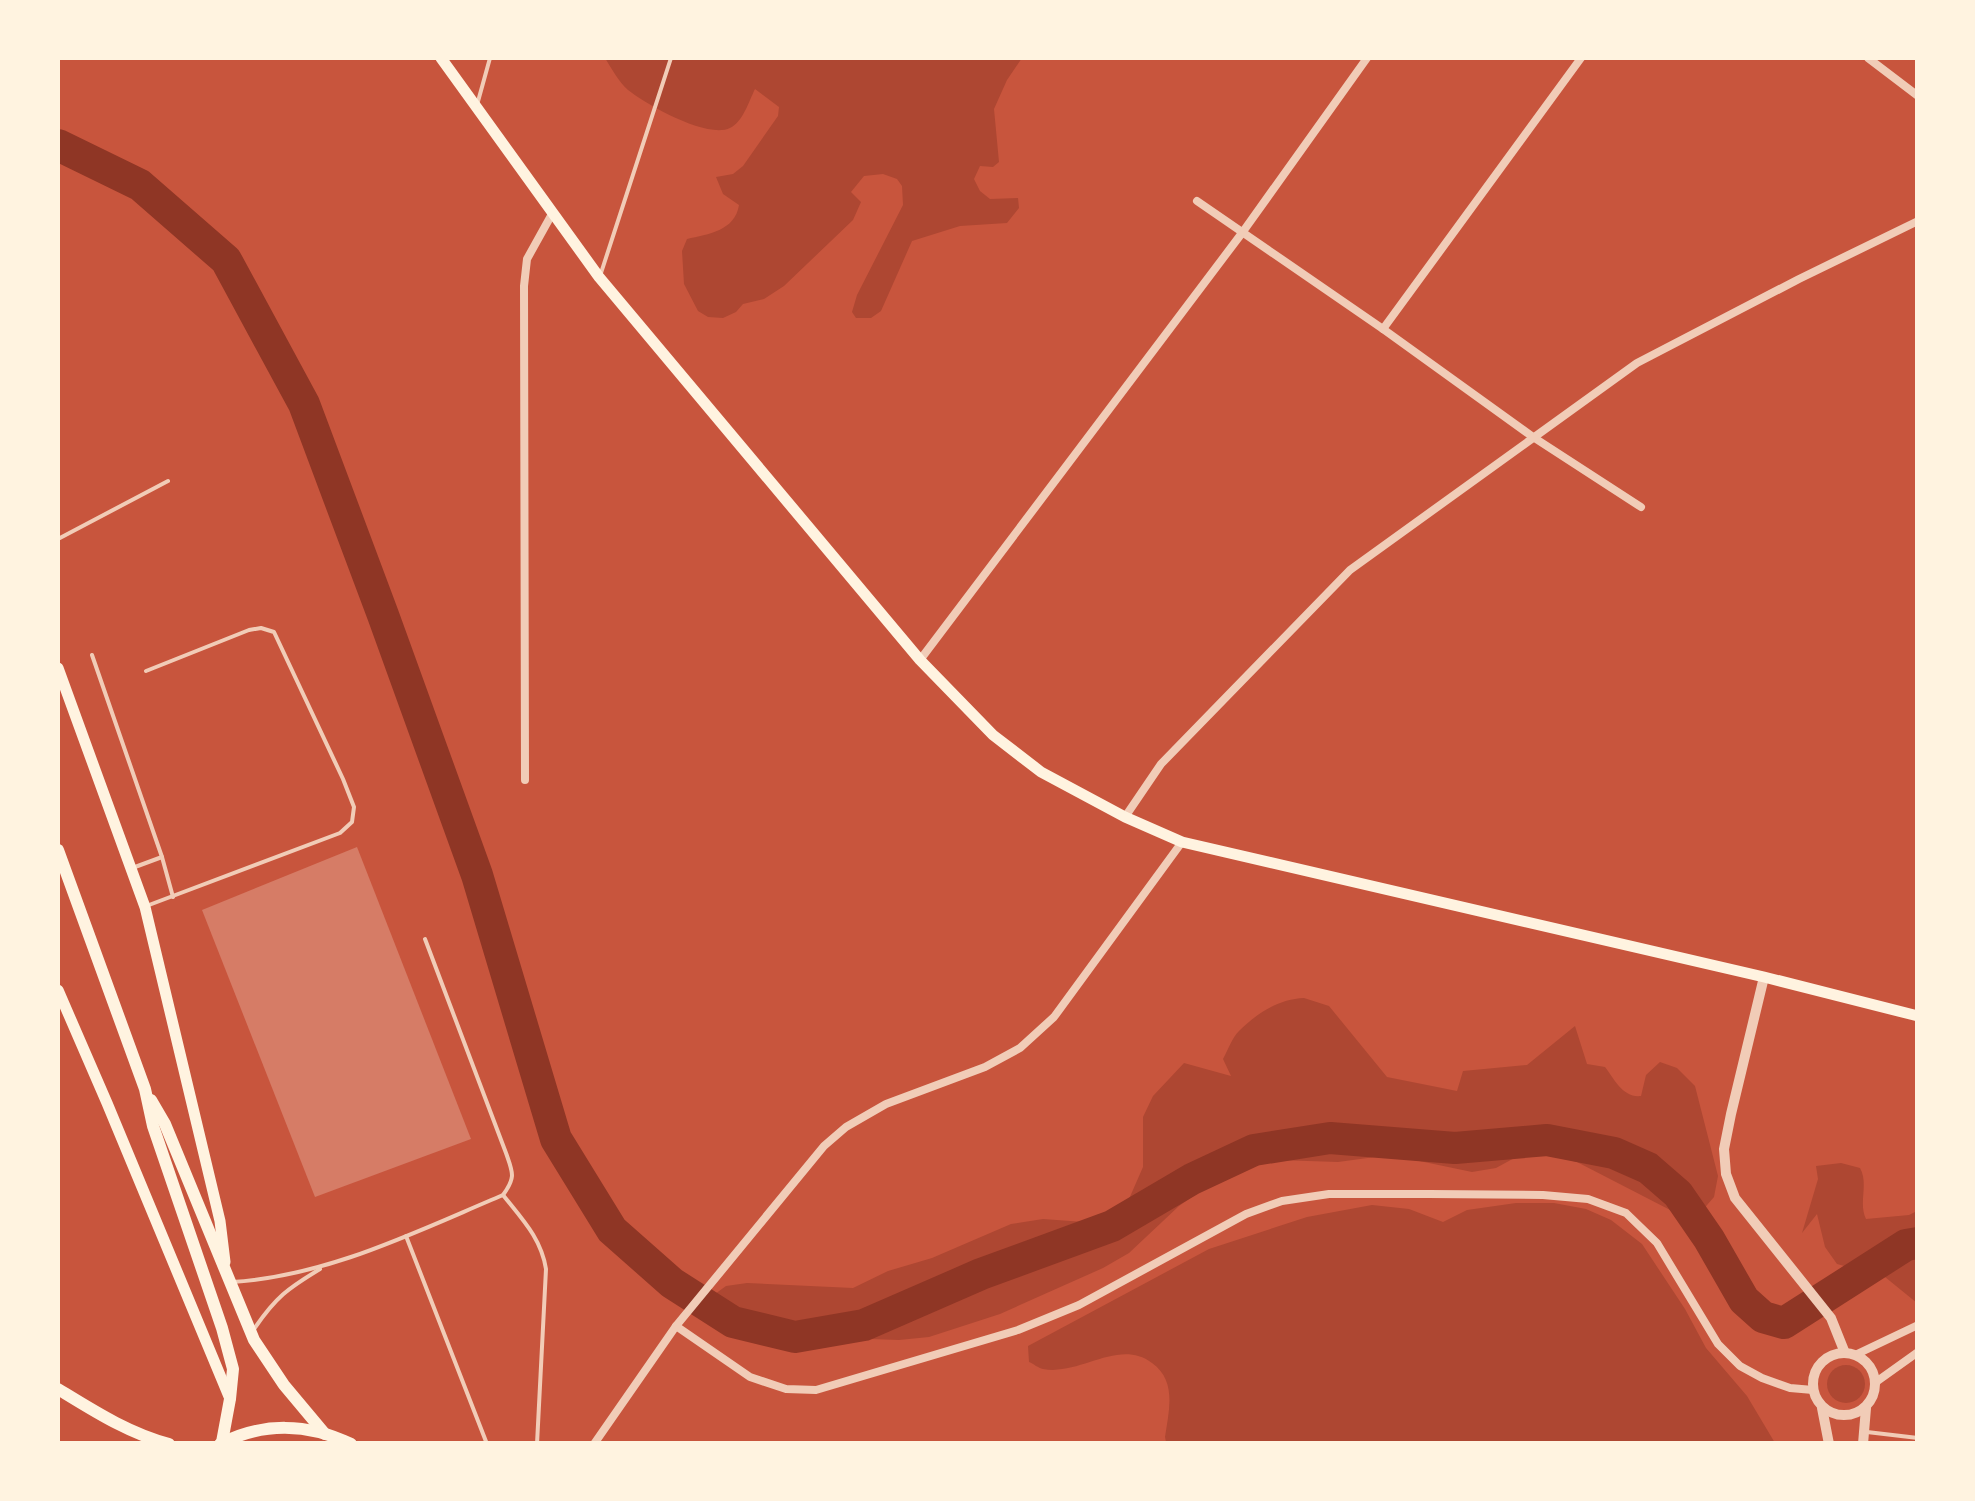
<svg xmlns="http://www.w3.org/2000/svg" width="1975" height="1501" viewBox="0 0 1975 1501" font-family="'Titillium Web',sans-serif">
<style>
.green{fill:#ae4732}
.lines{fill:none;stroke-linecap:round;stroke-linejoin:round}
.river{stroke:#8f3625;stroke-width:32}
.building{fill:#d67c66}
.service{stroke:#f1ccb7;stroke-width:4}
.minor{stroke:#f1ccb7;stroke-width:8}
.tertiary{stroke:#f1ccb7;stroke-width:10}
.secondary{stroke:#fff3e0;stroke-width:11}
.primary{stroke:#fff3e0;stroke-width:12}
</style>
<rect width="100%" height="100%" fill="#c8553d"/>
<g class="green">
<path d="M605 58H1022L1007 80 994 109 999 162 993 167 980 166 974 179 980 191 990 199 1018 198 1019 208 1007 223 960 226 912 241 881 311 871 318H856L852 312 857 295 903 205 902 186 897 179 883 174 864 176 851 192 861 202 853 220 784 286 764 299 743 304 736 312 723 318 708 317 698 311 684 284 682 251 687 239C708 234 735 231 739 205L723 194 716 177 733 174 743 166 778 116 779 107 755 89C749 101 743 122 730 128 707 139 647 105 628 90 618 81 612 69 605 58Z"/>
<path d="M1304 998 1329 1006 1387 1077 1457 1091 1463 1071 1527 1065 1575 1026 1587 1064 1605 1067C1615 1080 1623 1098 1641 1096L1646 1075 1660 1062 1677 1068 1695 1086 1718 1176 1714 1197 1701 1212 1688 1215 1674 1212 1577 1162 1544 1154 1518 1156 1496 1168 1472 1172 1405 1158 1375 1157 1338 1162 1277 1160 1232 1173 1209 1185 1179 1206 1129 1253 1103 1268 1000 1314 929 1337 899 1340 783 1336 736 1317 720 1303 715 1294 726 1286 747 1283 853 1288 888 1271 932 1258 1011 1224 1043 1219 1084 1222 1108 1215 1129 1199 1143 1167V1117L1153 1096 1184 1063 1231 1076 1223 1059C1228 1050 1232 1038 1239 1031 1257 1013 1279 999 1304 998Z"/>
<path d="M1841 1163 1860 1168C1869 1184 1858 1203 1866 1219L1909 1215 1917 1211V1303L1885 1277 1837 1264 1825 1247 1817 1214 1802 1233 1818 1179 1816 1166Z"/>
<path d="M1516 1203H1554L1586 1209 1611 1220 1642 1244 1685 1309 1706 1348 1747 1396 1775 1443H1169L1166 1442 1165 1437C1169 1410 1177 1381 1152 1363 1118 1338 1081 1376 1043 1369 1038 1368 1034 1364 1029 1362L1028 1346 1209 1249 1307 1217 1372 1205 1409 1209 1443 1222 1467 1210Z"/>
<circle cx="1846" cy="1384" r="19"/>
</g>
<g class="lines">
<path class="river" d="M58 145 140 185 226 260 304 404 383 615 477 875 556 1139 612 1230 672 1283 733 1322 795 1337 864 1325 981 1274 1112 1226 1192 1179 1254 1150 1330 1138 1455 1148 1547 1140 1614 1153 1648 1168 1678 1194 1709 1239 1744 1300 1763 1317 1784 1323 1906 1245 1918 1243"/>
</g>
<path class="building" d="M357 847 471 1139 315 1197 202 910Z"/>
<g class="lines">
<g class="service">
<path d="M477 105 490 58"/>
<path d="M601 273 671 58"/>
<path d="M58 539 168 481"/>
<path d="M92 655 162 857 173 897"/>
<path d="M146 671 249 630 261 628 274 632 343 779 354 807 352 822 340 833 149 905"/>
<path d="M135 867 162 857"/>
<path d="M503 1195C522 1219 541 1238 546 1269L537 1444"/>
<path d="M406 1236 487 1444"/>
<path d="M232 1282C328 1276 415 1232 503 1195 516 1177 513 1173 506 1153L425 939"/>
<path d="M254 1329C276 1297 287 1289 320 1269"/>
<path d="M1867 1432 1918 1438"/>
</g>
<g class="minor">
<path d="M1868 58 1918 96"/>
<path d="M1197 201 1383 329 1533 437 1641 507"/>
<path d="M1383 329 1581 58"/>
<path d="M920 660 1242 233 1367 58"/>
<path d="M525 780 524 286 527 259 552 214"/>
<path d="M1125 817 1161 764 1350 570 1637 363 1799 279 1918 221"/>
<path d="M676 1326 750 1377 786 1389 816 1390 1018 1330 1079 1305 1246 1214 1282 1201 1329 1194H1429L1543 1195 1588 1199 1626 1213 1657 1243 1718 1344 1740 1366 1762 1378 1790 1388 1813 1390"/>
<path d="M1855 1355 1918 1325"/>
<path d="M1876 1382 1918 1352"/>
<path d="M594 1444 676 1326 824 1146 846 1127 886 1104 985 1067 1020 1048 1054 1017 1182 842"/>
</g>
<g class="tertiary">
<path d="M1764 977 1731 1114 1724 1149 1726 1174 1735 1198 1831 1318 1845 1353"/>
<circle cx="1844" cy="1384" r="31"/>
<path d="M1822 1408 1829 1444"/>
<path d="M1863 1444 1866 1408"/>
</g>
<g class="secondary">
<path d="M441 58 599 277 920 660 993 735 1041 772 1125 817 1182 842 1764 977 1918 1016"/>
<path d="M58 668 145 907 220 1221 225 1262"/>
<path d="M58 990 107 1103 230 1399"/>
</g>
<g class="primary">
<path d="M58 850 145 1089 153 1126 222 1328 233 1369 230 1399 222 1442"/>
<path d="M151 1100 165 1124 254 1340 284 1385 325 1434"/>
<path d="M58 1389C94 1411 128 1433 169 1444"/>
<path d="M220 1444C262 1422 308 1423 351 1444"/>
</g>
</g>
<rect width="1975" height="1501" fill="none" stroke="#fff3e0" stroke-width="120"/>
</svg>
